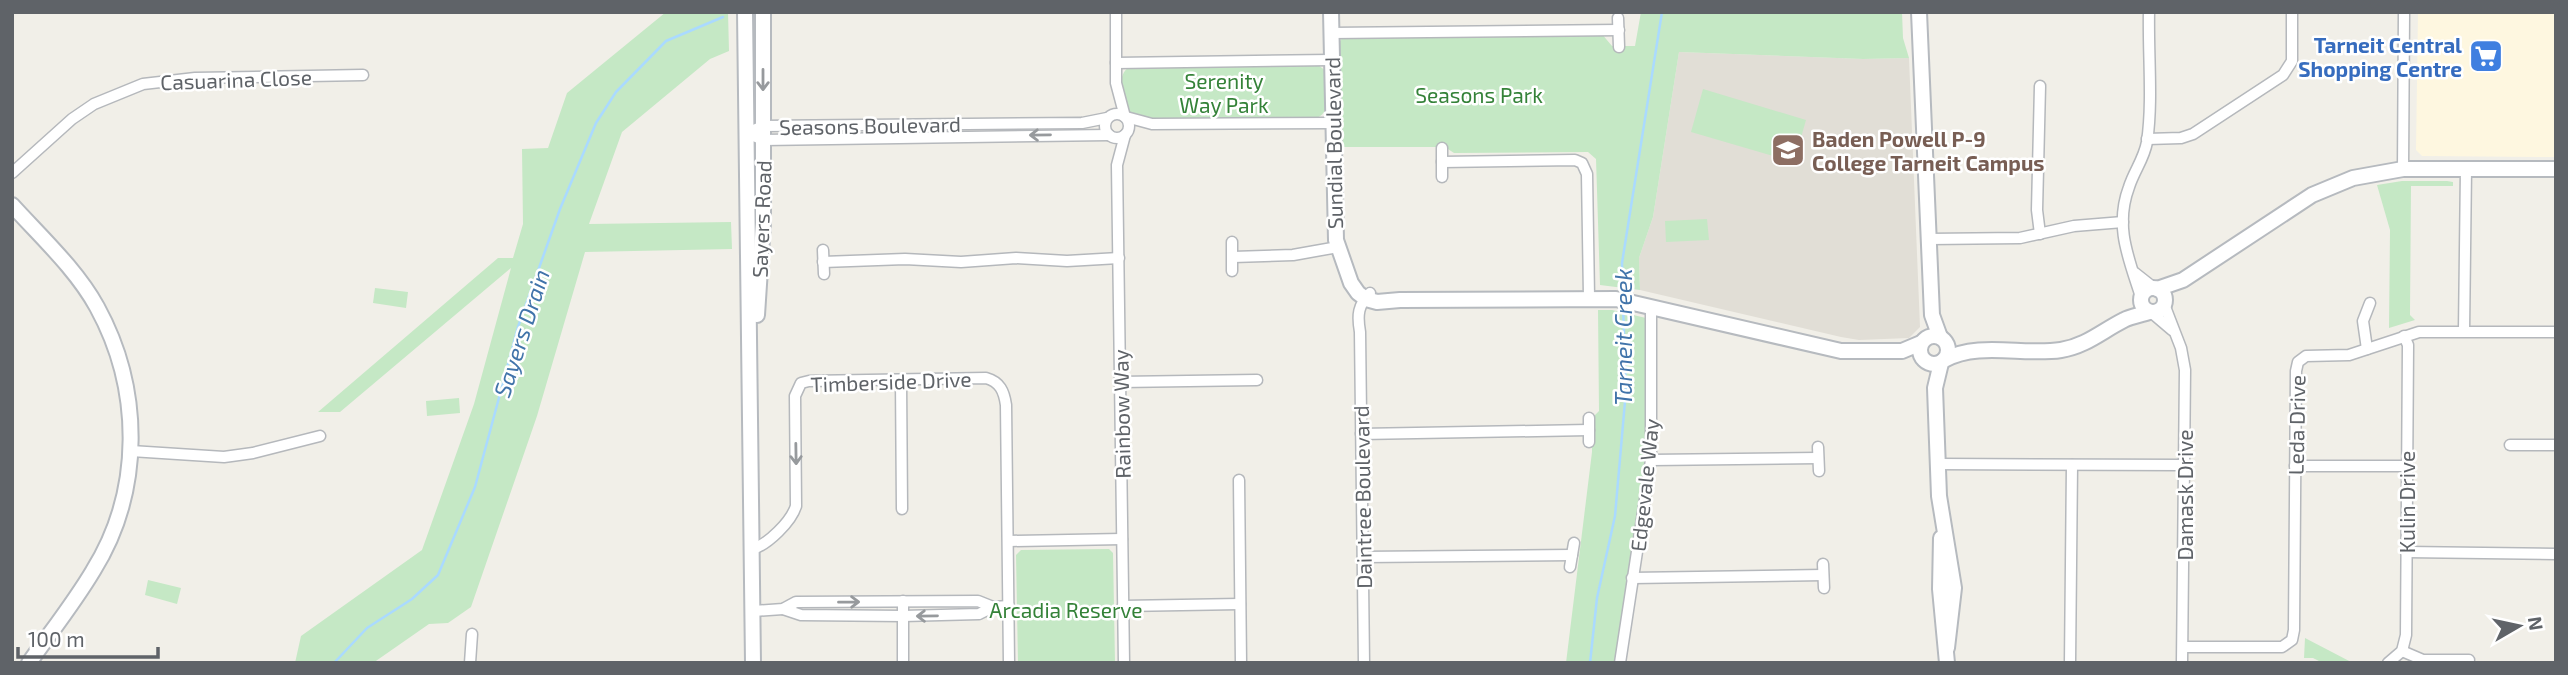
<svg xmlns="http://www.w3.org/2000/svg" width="2568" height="675" viewBox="0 0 2568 675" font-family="'Exo 2',sans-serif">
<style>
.commercial{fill:#fef7e0}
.education{fill:#e1ded6}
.green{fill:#c5e8c5}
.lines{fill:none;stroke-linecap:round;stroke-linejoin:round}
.stream{stroke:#aadaff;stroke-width:2.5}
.street-casing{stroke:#b5b8bc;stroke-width:13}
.secondary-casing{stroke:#b6babf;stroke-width:18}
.street{stroke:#fff;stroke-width:10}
.secondary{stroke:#fff;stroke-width:14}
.oneway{stroke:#979a9d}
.labels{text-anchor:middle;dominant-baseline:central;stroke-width:5;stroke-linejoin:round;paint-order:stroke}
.shop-label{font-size:21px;font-weight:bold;fill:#366cbe;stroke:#fff;text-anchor:end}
.street-label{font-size:21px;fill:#5f6368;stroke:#fff}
.park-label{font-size:21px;fill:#348238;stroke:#fff}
.education-label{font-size:21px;font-weight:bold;fill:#785e54;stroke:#fff;text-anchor:start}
.water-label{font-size:23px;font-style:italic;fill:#4174aa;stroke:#fff}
</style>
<rect width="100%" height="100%" fill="#f1efe8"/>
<path class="commercial" d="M2418 12H2556V157L2422 156 2416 150Z"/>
<path class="education" d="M1679 52 1863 59 1909 58 1920 327 1909 338 1859 340 1841 337 1640 290 1639 258 1653 217Z"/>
<g class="green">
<path d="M666 12H728L729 51 710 59 622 132 589 224 731 222 732 249 585 252 537 416 471 607 448 623 429 624 373 663H295L301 636 422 550 474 404 511 268 340 412H318L498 258H513L523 224 522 149 548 148 567 93Z"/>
<path d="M1641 12H1902L1903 38 1909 58 1863 59 1679 52 1653 217 1639 258 1640 290 1600 285 1596 159 1588 152 1454 153 1445 147H1338L1337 46 1342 38 1601 33 1612 46H1635Z"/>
<path d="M1318 65 1326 71C1326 86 1333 113 1316 118L1148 120 1127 111C1123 98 1115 77 1129 67Z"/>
<path d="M1703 89 1806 120 1794 162 1691 132Z"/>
<path d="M2402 181H2447L2453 182V186H2411L2410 315 2415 320 2389 328 2390 230 2377 185Z"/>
<path d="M1707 219 1709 240 1666 242 1665 221Z"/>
<path d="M375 288 408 292 406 308 373 303Z"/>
<path d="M1598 310H1612L1646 318 1647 427 1644 472 1615 663H1566L1592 452V418L1599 411Z"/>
<path d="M459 398 460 413 427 416 426 401Z"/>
<path d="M1109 549 1113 553 1115 663H1018L1016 555 1021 550Z"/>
<path d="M148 580 181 588 177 604 145 595Z"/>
<path d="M2305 638 2353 663H2323L2313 658H2304Z"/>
</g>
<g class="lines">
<g class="stream">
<path d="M1623 296 1622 263 1662 12"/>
<path d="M334 663 367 628 412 599 438 575 475 487 518 327 560 209 596 123 616 92 666 41 723 17"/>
<path d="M1590 663 1597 598 1615 516 1626 390 1623 306"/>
</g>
<g class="street-casing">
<g id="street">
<path d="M1116 12V83L1125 117"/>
<path d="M1618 18 1619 47"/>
<path d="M1331 33 1619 30"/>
<path d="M1116 63 1332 60"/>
<path d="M2040 86 2037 210 2040 234"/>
<circle cx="1117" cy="126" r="12"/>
<path d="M1126 117 1152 124 1333 123"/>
<path d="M746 133 763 140 1109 135"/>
<path d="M746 133 763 126 1082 123 1107 118"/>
<path d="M2147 139 2181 138 2193 134 2283 75 2292 61V12"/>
<path d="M1442 148V177"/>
<path d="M1442 162 1575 160 1582 163 1587 174 1589 297"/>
<path d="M2403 169 2404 12"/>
<path d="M12 173 72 119 94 104 143 84 195 78 363 75"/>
<path d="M1929 239 2020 238 2074 226 2123 222"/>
<path d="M1232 242V271"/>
<path d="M823 250 824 274"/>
<path d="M1233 257 1293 255 1338 247"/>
<path d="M823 262 905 259 961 262 1016 258 1067 261 1119 258"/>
<path d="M2135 273 2154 288"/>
<path d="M2141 297C2129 259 2114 227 2129 187 2134 171 2144 159 2147 142 2153 101 2148 54 2149 12"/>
<path d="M2164 304 2181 348 2185 370 2182 663"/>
<path d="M2152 313 2172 330"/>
<path d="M2464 331 2466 169"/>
<path d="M2367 349 2363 321 2370 303"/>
<path d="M901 381 902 509"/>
<path d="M1120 382 1257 380"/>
<path d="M1361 434 1589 430"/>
<path d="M1589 442V418"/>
<path d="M2510 445H2556"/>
<path d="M1818 447 1819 471"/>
<path d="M131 451 224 457 253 453 320 436"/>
<path d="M1651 460 1818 458"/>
<path d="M1938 464 2184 465"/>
<path d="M2295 466H2406"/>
<path d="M1239 480 1241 663"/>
<path d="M1009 541 1122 539"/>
<path d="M753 549C768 544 791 522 796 506L795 396 801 383 809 381 986 378C1000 382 1004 391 1006 405L1009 663"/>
<path d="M2406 552 2556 554"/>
<path d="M1363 557 1572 555"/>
<path d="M1823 564 1824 588"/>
<path d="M1570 567 1574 543"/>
<path d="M1632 578 1823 575"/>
<path d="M903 601V663"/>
<path d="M1123 606 1240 604"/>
<path d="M783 609 801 615 903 616 979 614 993 607"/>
<path d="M753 611 783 609 796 602 978 601 993 607 1009 606"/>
<path d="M2183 647H2282L2292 640 2294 630 2296 371 2298 362 2306 356 2349 355 2419 332H2556"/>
<path d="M2402 651 2423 660H2469"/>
<path d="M470 663 472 634"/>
<path d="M1124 663 1117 165 1125 135"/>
<path d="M1364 663 1360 332C1357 315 1358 305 1370 293"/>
<path d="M1620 663 1651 460V306"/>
<path d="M2070 663 2072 465"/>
<path d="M2388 663 2402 651 2406 635 2408 345 2404 336"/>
</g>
</g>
<g class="secondary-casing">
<g id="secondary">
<path d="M745 12 753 663"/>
<path d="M1331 12 1336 240 1351 283 1358 293 1366 299 1377 302 1400 300 1616 299 1841 351H1902L1921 343"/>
<path d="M1919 12 1932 315 1940 337"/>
<path d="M12 205C41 237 76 269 97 307 142 389 143 491 93 571 74 603 50 633 29 663"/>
<circle cx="2153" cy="300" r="12"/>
<path d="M2157 289 2183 280 2312 195 2353 178 2403 169H2556"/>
<path d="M757 315 763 223V12"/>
<circle cx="1934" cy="350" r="14"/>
<path d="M1944 360C1979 341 2023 356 2061 350 2086 346 2102 331 2124 320 2131 316 2141 315 2149 312"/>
<path d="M1941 363 1935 388 1939 496 1954 588 1947 648"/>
<path d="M1941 538 1940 589 1947 663"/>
</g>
</g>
<use href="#street" class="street"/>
<use href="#secondary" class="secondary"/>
</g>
<defs><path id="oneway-shaft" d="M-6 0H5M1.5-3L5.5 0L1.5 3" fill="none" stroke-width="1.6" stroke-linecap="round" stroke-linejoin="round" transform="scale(1.75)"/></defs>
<g class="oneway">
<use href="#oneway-shaft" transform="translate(763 80) rotate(90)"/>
<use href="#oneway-shaft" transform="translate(1040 135) rotate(179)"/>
<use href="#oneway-shaft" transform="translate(796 454) rotate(89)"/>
<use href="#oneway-shaft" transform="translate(849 602) rotate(-1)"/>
<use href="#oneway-shaft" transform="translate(927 616) rotate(179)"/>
</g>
<defs>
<g id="supermarket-square" transform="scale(1.75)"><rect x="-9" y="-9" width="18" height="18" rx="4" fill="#3f7fe0" stroke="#fff"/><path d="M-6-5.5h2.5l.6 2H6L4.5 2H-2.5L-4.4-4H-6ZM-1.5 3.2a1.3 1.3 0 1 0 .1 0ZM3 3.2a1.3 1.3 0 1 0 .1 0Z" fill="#fff"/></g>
<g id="school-square" transform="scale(1.75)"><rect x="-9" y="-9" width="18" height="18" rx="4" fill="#8d6e63" stroke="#fff"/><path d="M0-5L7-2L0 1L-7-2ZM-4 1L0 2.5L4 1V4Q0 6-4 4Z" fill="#fff"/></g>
</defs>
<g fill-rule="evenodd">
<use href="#supermarket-square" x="2486" y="56"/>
<use href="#school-square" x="1788" y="150"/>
</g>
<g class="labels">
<g class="shop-label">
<text x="2462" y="44">Tarneit Central<tspan x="2462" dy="24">Shopping Centre</tspan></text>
</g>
<g class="street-label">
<text transform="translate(236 79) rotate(-2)">Casuarina Close</text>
<text transform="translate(870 125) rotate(-1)">Seasons Boulevard</text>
<text transform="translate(1333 143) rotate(-91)">Sundial Boulevard</text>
<text transform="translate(761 219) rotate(-88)">Sayers Road</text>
<text transform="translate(891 381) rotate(-2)">Timberside Drive</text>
<text transform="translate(1121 414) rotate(-91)">Rainbow Way</text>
<text transform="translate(2296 425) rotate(-89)">Leda Drive</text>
<text transform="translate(1644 485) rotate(-84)">Edgevale Way</text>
<text transform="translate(2184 495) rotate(-90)">Damask Drive</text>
<text transform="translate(1362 497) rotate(-91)">Daintree Boulevard</text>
<text transform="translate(2406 502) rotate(-90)">Kulin Drive</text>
</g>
<g class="park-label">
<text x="1224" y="80">Serenity<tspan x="1224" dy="24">Way Park</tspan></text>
<text x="1479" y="94">Seasons Park</text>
<text x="1066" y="609">Arcadia Reserve</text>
</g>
<g class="education-label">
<text x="1812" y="138">Baden Powell P-9<tspan x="1812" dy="24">College Tarneit Campus</tspan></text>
</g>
<g class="water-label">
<text transform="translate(521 333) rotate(-72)">Sayers Drain</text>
<text transform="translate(1623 337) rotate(-90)">Tarneit Creek</text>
</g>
</g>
<rect width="2568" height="675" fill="none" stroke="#5f6368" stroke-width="28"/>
<g transform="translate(2519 626) rotate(81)" stroke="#ffffff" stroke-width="5" paint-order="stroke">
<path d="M0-5L12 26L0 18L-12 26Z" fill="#5f6368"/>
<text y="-10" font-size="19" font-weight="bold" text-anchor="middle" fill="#5f6368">N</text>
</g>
<path d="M18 647v10h140v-10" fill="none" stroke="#5f6368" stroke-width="3.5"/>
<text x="28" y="647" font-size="21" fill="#5f6368" stroke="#ffffff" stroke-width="5" paint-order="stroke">100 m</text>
</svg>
